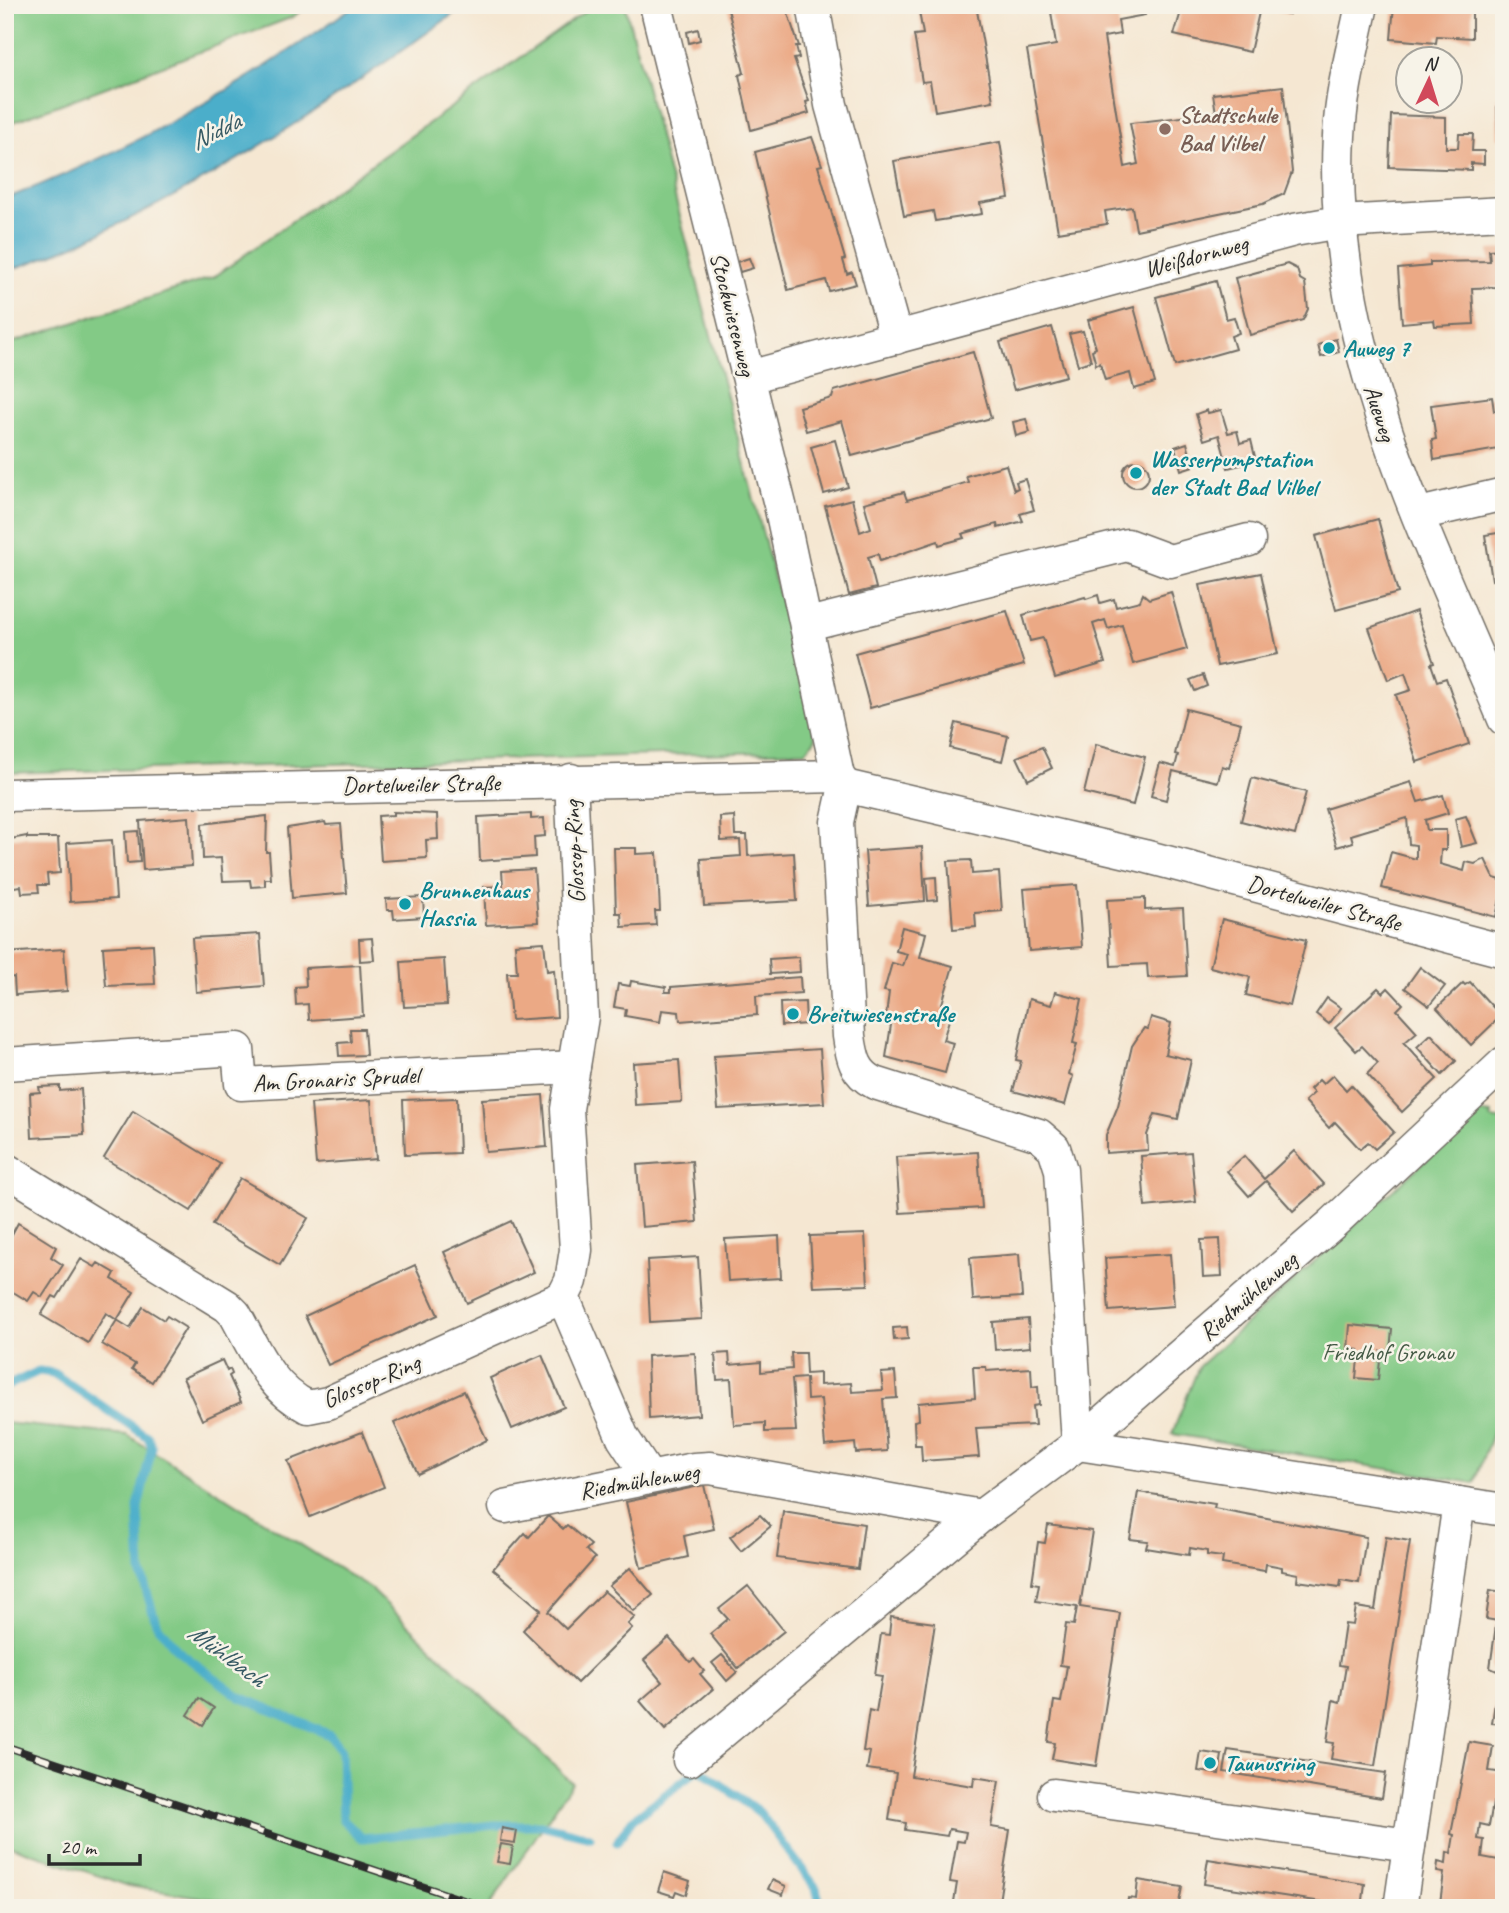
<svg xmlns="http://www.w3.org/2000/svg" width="1509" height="1913" viewBox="0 0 1509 1913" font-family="Caveat,sans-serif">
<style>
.green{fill:#83ca86;stroke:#577a58;stroke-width:2}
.water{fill:#4baeca;stroke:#3b6c7a;stroke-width:2}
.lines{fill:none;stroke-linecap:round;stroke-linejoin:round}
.stream{stroke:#4baeca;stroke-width:9}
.building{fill:#eba985}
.minor-casing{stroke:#726d65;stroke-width:35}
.minor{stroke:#fff;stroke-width:32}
.rail-casing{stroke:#2b2b2b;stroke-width:8}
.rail{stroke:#f7f3e8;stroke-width:5;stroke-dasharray:16;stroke-linecap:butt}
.education-dot{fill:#8d6e63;stroke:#f7f3e8;stroke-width:2.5}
.culture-dot{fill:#0f9aa8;stroke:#f7f3e8;stroke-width:2.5}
.labels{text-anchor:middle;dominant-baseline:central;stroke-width:5;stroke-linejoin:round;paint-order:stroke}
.education-label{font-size:24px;font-weight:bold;fill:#785e54;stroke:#f7f3e8;text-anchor:start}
.street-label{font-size:24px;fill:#2b2b2b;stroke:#f7f3e8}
.culture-label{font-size:24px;font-weight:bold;fill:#0d838f;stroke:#f7f3e8;text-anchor:start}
.park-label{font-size:24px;fill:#455b46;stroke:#f7f3e8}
.water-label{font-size:26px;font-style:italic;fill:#365963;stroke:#f7f3e8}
</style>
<rect width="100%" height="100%" fill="#f7f3e8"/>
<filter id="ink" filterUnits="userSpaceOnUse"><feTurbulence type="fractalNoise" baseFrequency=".0143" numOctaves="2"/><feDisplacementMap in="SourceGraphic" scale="14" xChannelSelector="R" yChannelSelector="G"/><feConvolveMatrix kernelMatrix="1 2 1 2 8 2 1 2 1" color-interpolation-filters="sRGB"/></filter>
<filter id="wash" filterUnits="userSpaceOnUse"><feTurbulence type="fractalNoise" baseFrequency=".00686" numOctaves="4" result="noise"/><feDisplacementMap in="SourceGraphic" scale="28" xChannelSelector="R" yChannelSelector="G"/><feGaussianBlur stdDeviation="1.57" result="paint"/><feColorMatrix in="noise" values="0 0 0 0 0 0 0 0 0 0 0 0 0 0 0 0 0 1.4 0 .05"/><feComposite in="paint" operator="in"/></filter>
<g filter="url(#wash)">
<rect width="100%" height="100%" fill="#f5e7d2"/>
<g class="green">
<path d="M5 5H308L293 17 5 125Z"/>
<path d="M594 5H625L816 738 806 751 5 773V345L214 277Z"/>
<path d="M1478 1113 1492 1114 1491 1119 1504 1121V1401L1474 1483 1172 1434 1199 1366Z"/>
<path d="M5 1423 127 1435 371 1589 572 1783 488 1908H269L129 1886 5 1844Z"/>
</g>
<path class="water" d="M355 5H466C356 84 245 163 123 222 86 240 46 259 5 271V199C130 151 247 84 355 5Z"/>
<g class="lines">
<g class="stream">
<path d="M5 1387 39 1371 53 1373 148 1437 152 1447 138 1507 141 1572 156 1623 177 1650 240 1697 330 1735 341 1751 343 1820 362 1838 495 1825H541L590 1837"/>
<path d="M617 1842 632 1820 699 1769 759 1812 816 1888 821 1908"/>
</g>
</g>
<g id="blocks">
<g class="building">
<path d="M727 5H785L799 46H796L799 58 794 59 809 101 806 102 809 113 751 130 739 75 744 73Z"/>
<path d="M976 5 993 101 935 111 930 81 922 82 914 35 923 34 918 6Z"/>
<path d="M1050 5H1143L1145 15 1118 20 1120 34 1104 37 1125 167 1138 164 1130 123 1216 113 1213 94 1283 86 1292 172 1284 194 1263 204 1136 230 1132 207 1105 211 1107 224 1058 232 1027 50 1056 45Z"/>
<path d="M1183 5H1294L1289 14 1260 8 1250 52 1174 35Z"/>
<path d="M1394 5H1472V38L1437 36 1436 43 1391 39Z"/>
<path d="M698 29 700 40 689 43 687 32Z"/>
<path d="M1497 97H1504V138H1498Z"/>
<path d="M1391 115 1446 117V148H1458L1459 134H1473L1472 151H1484V164L1471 163V170L1389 167Z"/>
<path d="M812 137 822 165 818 166 845 259 843 260 847 274 852 272 856 284 829 291 826 280 788 290 755 152Z"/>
<path d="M1000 142 1009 198 980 203 982 214 935 221 933 211 904 216 894 161Z"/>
<path d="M1504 249V287L1472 288 1474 324 1435 326 1434 320 1402 323 1398 269 1430 266V262L1490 261 1489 250Z"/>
<path d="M749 258 753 268 740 272 737 262Z"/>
<path d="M1287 264 1297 269 1300 279 1305 282 1308 309 1303 320 1250 335 1235 278Z"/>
<path d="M1216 281 1226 319 1234 317 1239 333 1231 336 1235 349 1175 366 1156 297Z"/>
<path d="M1134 307 1155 383 1134 389 1130 373 1105 380 1100 363 1096 365 1092 350 1096 348 1088 320Z"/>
<path d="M1052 327 1066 376 1014 390 1000 342Z"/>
<path d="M1083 331 1091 361 1078 365 1069 334Z"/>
<path d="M1336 339 1339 352 1321 357 1318 345Z"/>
<path d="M973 352 991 418 852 456 842 421 806 431 799 407 832 398 834 391Z"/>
<path d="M1492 397 1494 411 1504 410V448L1434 460 1432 440 1436 439 1431 405Z"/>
<path d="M1207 410 1208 413 1221 410 1228 433 1237 431 1240 443 1251 440 1256 461 1228 468 1219 435 1204 440 1196 414Z"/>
<path d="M1026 419 1030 432 1016 436 1013 422Z"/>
<path d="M835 440 848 487 824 494 811 447Z"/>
<path d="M1187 443 1193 466 1181 470 1175 447Z"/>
<circle cx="1136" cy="474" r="13"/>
<path d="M1006 465 1014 490 1018 488 1016 482 1025 479 1034 510 1020 514 1023 521 998 528 997 524 962 534 964 538 939 545 938 541 880 561 878 554 868 557 876 588 849 595 825 506 852 499 860 532 871 528 864 503 904 492 907 500 968 482 966 476Z"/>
<path d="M1378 519 1398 593 1336 610 1316 536Z"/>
<path d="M1504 532V578L1492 580 1485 535Z"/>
<path d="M1261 573 1278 654 1217 666 1200 585Z"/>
<path d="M1171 592 1187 649 1133 664 1122 625 1108 629 1105 620 1093 624 1105 663 1055 678 1043 638 1030 641 1023 615 1085 597 1086 599 1098 595 1100 603 1114 599 1116 607 1140 601 1143 594 1149 599Z"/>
<path d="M1007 611 1024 665 870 708 855 653Z"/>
<path d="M1416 611 1434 663 1431 664 1437 681 1446 678 1469 744 1417 762 1396 695 1411 690 1405 673 1388 680 1369 628Z"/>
<path d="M1203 675 1207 686 1195 691 1190 680Z"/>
<path d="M1186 709 1241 723 1229 768 1222 766 1218 782 1173 771 1166 800 1151 796 1160 763 1175 767 1178 755 1175 754Z"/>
<path d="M956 723 1008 736 1002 761 950 748Z"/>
<path d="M1096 744 1145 757 1133 805 1084 793Z"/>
<path d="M1042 747 1052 768 1028 780 1017 757Z"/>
<path d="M1252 778 1306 792 1295 835 1241 821Z"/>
<path d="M1411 782 1418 802 1443 795 1448 813 1425 820 1427 830H1446V850H1441L1440 864 1464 871 1466 862 1475 864 1485 859 1494 878 1504 881 1496 917 1382 888 1391 852 1416 859V845L1409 844 1407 818 1351 835 1353 842 1337 847 1325 809Z"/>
<path d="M393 812 437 814 438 839 426 840 427 858 381 861 378 816 393 815Z"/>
<path d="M531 814V819L544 818 545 836 534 837 535 857 480 861 478 817Z"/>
<path d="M267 816 266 852H269L271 879H265V886L251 887 250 880 223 881 221 858 203 859 202 824Z"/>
<path d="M734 816 735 835H747L748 856 794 853 797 901 704 906 701 859 741 856 740 840 721 841 720 817Z"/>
<path d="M1466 816 1477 843 1461 847 1455 819Z"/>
<path d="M189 817 192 866 143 870 140 821Z"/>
<path d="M325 822 326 825 341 824 347 893 292 898 287 828Z"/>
<path d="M138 831 140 862 127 863 125 832Z"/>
<path d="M27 836V838H58L60 873 47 874 48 885H38L39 892 22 893 21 886 5 888V840Z"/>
<path d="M112 840 116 899 70 902 67 843Z"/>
<path d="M922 847 925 901 869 906 865 851Z"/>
<path d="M614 848H636V854L657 853 660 911H655L656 925 622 927 621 913H616Z"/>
<path d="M971 860 972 874 999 872 1002 911 975 913 976 927 953 929 948 861Z"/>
<path d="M534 869 538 922 486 925 484 887 503 886 502 871Z"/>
<path d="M936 877 937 900 928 901 926 878Z"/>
<path d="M1077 885 1082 947 1029 951 1024 889Z"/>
<path d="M423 897 424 917 394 919 393 910H387L386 899Z"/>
<path d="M1145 898V910L1183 908 1187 976 1148 978 1147 964 1111 966 1107 900Z"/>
<path d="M1222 919 1306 940 1290 1006 1246 995 1250 977 1210 967Z"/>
<path d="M902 927 926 933 920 957 953 966 941 1007 952 1010 943 1040 953 1043 945 1073 886 1057 891 1025 885 1024 889 992 884 991 892 963 903 966 907 954 896 951Z"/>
<path d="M260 934 264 986 196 992 192 938Z"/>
<path d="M372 938 374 960 360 961 359 939Z"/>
<path d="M544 942 547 971 554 970 557 1017 511 1020 507 973H517L515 944Z"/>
<path d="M153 944 155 984 106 986 103 947Z"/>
<path d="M64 949 67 991 15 995 14 977 5 978V953Z"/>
<path d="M799 957 800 972 770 974 769 959Z"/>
<path d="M444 959 447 1005 404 1007 401 962Z"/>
<path d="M360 965 363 1016 309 1020 308 1004 296 1005 295 987 306 986 305 968Z"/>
<path d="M1420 967 1445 986 1429 1006 1405 988Z"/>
<path d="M800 977 801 993 756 996 757 1015 680 1021 679 1012 662 1010 660 1022 625 1016 626 1009 614 1007 618 984 630 986 631 981 666 987 665 992H671V987Z"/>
<path d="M1470 982 1501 1016 1471 1045 1437 1008 1463 983 1465 985Z"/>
<path d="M1378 988 1383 993 1388 988 1403 1004 1397 1010 1417 1032 1404 1043 1437 1079 1402 1112 1367 1074 1378 1063 1362 1046 1356 1051 1335 1028Z"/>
<path d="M1055 992 1082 999 1073 1043 1077 1044 1069 1074 1073 1076 1065 1105 1013 1091 1021 1061 1016 1060 1029 999 1051 1005Z"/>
<path d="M1327 998 1341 1008 1329 1024 1316 1014Z"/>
<path d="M805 1002 806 1024 781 1026 780 1003Z"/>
<path d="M1151 1017 1171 1023 1165 1054 1191 1060 1178 1119 1155 1114 1147 1135 1148 1150 1106 1153V1135L1118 1106 1132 1046 1144 1028 1148 1029Z"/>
<path d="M350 1029H364L366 1055 339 1056 338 1043 351 1042Z"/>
<path d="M1431 1034 1456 1061 1442 1075 1417 1047Z"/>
<path d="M820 1049 824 1103 718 1109 714 1056Z"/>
<path d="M679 1060 682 1102 635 1105 633 1063Z"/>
<path d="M1333 1075 1346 1090 1351 1085 1394 1132 1375 1149 1368 1142 1360 1149 1335 1122 1329 1128 1305 1101 1314 1093 1310 1089 1319 1080 1323 1084Z"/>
<path d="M60 1086V1091L81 1089 84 1135 32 1138 30 1093 40 1092 39 1087Z"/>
<path d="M543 1095 547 1147 486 1152 482 1099Z"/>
<path d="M457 1098 459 1153 405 1155 403 1100Z"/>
<path d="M371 1100 376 1159 316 1164 311 1104Z"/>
<path d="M133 1111 220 1164 191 1211 104 1158Z"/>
<path d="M1294 1151 1324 1184 1293 1211 1266 1181 1249 1196 1227 1171 1244 1156 1264 1179Z"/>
<path d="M978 1152 982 1208 900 1213 896 1157Z"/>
<path d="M1191 1152 1196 1202 1145 1207 1141 1156Z"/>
<path d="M692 1161 697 1222 642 1227 637 1165Z"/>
<path d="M240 1178 308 1218 280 1265 212 1225Z"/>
<path d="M511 1221 534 1272 467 1303 444 1252Z"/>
<path d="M18 1223 56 1247 51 1257 63 1265 42 1297 34 1292 28 1301 5 1287V1238H10Z"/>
<path d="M865 1234 868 1285 813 1287 810 1236Z"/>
<path d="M779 1236 781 1278 728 1281 725 1239Z"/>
<path d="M1220 1239 1222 1276 1203 1277 1201 1240Z"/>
<path d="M1019 1254 1022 1297 973 1300 970 1258Z"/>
<path d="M1170 1254 1174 1306 1109 1311 1105 1258Z"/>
<path d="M698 1257 702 1319 650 1322 647 1260Z"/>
<path d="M81 1259 95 1267 98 1263 115 1273 112 1279 134 1292 117 1320 106 1313 88 1343 41 1315 53 1296 57 1298Z"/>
<path d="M415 1265 438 1315 328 1365 305 1316Z"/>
<path d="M143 1307 164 1320 167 1316 186 1328 152 1382 132 1369 135 1364 102 1344 117 1320 130 1328Z"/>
<path d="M1028 1319 1030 1347 995 1350 993 1322Z"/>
<path d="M1350 1325 1392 1329 1390 1351H1381L1378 1380 1356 1378 1359 1350 1348 1349Z"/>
<path d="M907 1327 908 1339 894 1340 893 1328Z"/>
<path d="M695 1353 699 1415 649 1419 647 1356Z"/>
<path d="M729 1353 730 1365 761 1362V1372L792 1369 791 1353H805L806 1374 820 1373V1385L851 1383 852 1392 883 1390 881 1373 895 1372 897 1398 883 1399 887 1451 856 1453 855 1443 825 1446 821 1399 807 1400 806 1378 792 1379 796 1431 765 1432V1423L734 1425 731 1379 717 1380 715 1354Z"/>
<path d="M542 1355 564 1407 512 1429 490 1378Z"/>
<path d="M222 1360 227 1371 230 1369 232 1374 229 1376 241 1402 202 1420 183 1378Z"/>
<path d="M973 1367H986L987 1371 1031 1368 1032 1387 1038 1386 1039 1405 1033 1406 1035 1425 976 1428 979 1457 922 1461 921 1445H915L914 1421 919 1420 918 1403 975 1398Z"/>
<path d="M464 1391 487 1440 418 1474 394 1423Z"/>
<path d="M362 1432 384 1487 310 1517 288 1461Z"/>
<path d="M704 1485 714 1529 684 1536 688 1557 641 1568 626 1502Z"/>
<path d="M1138 1492 1215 1504 1214 1508 1366 1537 1359 1583 1341 1580 1340 1587 1297 1581 1298 1574 1282 1571V1567L1266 1564 1265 1571 1222 1564 1223 1557 1207 1555V1551L1190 1548 1189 1555 1146 1548 1148 1541 1130 1539Z"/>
<path d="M783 1511 864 1524 858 1569 777 1558Z"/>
<path d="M760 1515 771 1526 741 1551 730 1537Z"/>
<path d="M548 1516 563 1529 567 1525 591 1545 586 1550 595 1558 548 1612 566 1629 604 1591 635 1617 628 1624 632 1628 577 1683 523 1630 541 1610 493 1569 525 1533 529 1537Z"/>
<path d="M1048 1525 1092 1531 1080 1607 1120 1613 1096 1766 1052 1759 1055 1743 1048 1742 1054 1701 1061 1702 1067 1666 1060 1665 1066 1624 1074 1625 1077 1607 1036 1601 1039 1584 1032 1583 1038 1542 1045 1543Z"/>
<path d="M1386 1537 1410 1541 1375 1766 1331 1759 1334 1743 1327 1742 1333 1700 1340 1702 1346 1666 1339 1665 1345 1624 1353 1625 1356 1607 1375 1610Z"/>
<path d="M630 1568 653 1595 634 1611 609 1586Z"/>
<path d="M748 1586 784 1631 738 1668 710 1634 728 1619 719 1609Z"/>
<path d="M1490 1590 1504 1592V1622L1486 1619Z"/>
<path d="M891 1617 935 1623 911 1776 973 1786 974 1777 999 1781 991 1827 1010 1830 998 1908H953L957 1883 950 1882 957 1841 964 1842 966 1832 949 1829 947 1836 905 1830 906 1823 889 1820 896 1773 867 1769 870 1752 863 1751 869 1710 876 1712 882 1676 875 1675 881 1634 889 1635Z"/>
<path d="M1496 1625 1504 1626V1674L1490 1668Z"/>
<path d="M669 1638 690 1662 694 1659 704 1671 700 1674 713 1689 665 1730 640 1701 662 1682 644 1660Z"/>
<path d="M722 1655 737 1672 727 1681 712 1663Z"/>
<path d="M1496 1695 1504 1696V1724L1492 1723Z"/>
<path d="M199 1698 214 1708 203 1725 188 1715Z"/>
<path d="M1469 1742 1493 1746 1489 1771 1504 1773V1805L1493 1803 1489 1826 1480 1824 1478 1839 1484 1840 1482 1857 1504 1861V1908L1440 1903 1444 1873 1437 1872 1438 1862 1446 1864 1447 1852 1451 1853 1454 1835 1451 1834Z"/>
<path d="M1228 1750 1386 1773 1382 1798 1224 1772Z"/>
<path d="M1201 1752 1222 1755 1219 1774 1198 1771Z"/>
<path d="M502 1828 517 1831 515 1843 500 1841Z"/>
<path d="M501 1844 513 1846 510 1864 497 1862Z"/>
<path d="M1208 1859 1365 1884 1362 1908 1204 1884Z"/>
<path d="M664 1872 690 1881 686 1895 676 1891 674 1896 658 1891Z"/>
<path d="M772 1880 786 1886 783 1895 768 1889Z"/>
<path d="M1138 1880 1182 1887 1178 1908H1127L1128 1898 1136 1899Z"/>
</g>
</g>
</g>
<g filter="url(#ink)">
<use href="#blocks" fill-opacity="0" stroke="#726d65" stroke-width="2"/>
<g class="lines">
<g class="minor-casing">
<g id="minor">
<path d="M656 5 781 509 838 776 845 786"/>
<path d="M813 5 831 105 896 338"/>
<path d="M1362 5C1353 48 1341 92 1339 136 1327 344 1426 532 1504 719"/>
<path d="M749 377 1294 230 1339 222 1504 213"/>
<path d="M1419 514 1504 494"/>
<path d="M808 624 1127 545 1170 561 1249 540"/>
<path d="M571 780 582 1017 567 1109 576 1250 571 1281 563 1297 623 1438 649 1477"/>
<path d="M845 786 837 822 849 1036C852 1058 855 1073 875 1083L1039 1135 1054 1148 1061 1170 1078 1444 1504 1510"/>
<path d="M845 786 1144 856 1504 951"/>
<path d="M5 795 838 776"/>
<path d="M5 1064 238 1049 241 1084 574 1067"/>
<path d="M5 1169 227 1306 235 1314C255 1350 269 1388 308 1407L328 1403 563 1297"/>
<path d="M505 1507 694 1469 710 1468 981 1516"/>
<path d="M689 1760 981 1516 1078 1444 1332 1224 1504 1063"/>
<path d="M1054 1795 1409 1845"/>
<path d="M1400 1908 1459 1503"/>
</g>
</g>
<use href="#minor" class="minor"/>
<g class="rail-casing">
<path id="rail" d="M5 1746 487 1908"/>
</g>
<use href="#rail" class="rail"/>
</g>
</g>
<circle class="education-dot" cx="1165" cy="129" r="7"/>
<g class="culture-dot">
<circle cx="1329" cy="348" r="7"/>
<circle cx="1136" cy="473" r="7"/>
<circle cx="405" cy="904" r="7"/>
<circle cx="793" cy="1014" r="7"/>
<circle cx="1210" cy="1763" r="7"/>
</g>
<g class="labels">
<g class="education-label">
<text x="1179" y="115">Stadtschule<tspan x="1179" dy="28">Bad Vilbel</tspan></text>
</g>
<g class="street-label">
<text transform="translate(1196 256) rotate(-15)">Weißdornweg</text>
<text transform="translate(733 314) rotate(76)">Stockwiesenweg</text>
<text transform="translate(1380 413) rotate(72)">Aueweg</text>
<text transform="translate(421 784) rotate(-1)">Dortelweiler Straße</text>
<text transform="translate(574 852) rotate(-93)">Glossop-Ring</text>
<text transform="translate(1324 903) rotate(15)">Dortelweiler Straße</text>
<text transform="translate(336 1079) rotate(-3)">Am Gronaris Sprudel</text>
<text transform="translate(1248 1296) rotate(-41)">Riedmühlenweg</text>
<text transform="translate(371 1381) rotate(-23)">Glossop-Ring</text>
<text transform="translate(639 1481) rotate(-10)">Riedmühlenweg</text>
</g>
<g class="culture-label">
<text x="1343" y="348">Auweg 7</text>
<text x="1150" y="459">Wasserpumpstation<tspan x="1150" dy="28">der Stadt Bad Vilbel</tspan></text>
<text x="419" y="890">Brunnenhaus<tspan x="419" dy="28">Hassia</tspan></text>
<text x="807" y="1014">Breitwiesenstraße</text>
<text x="1224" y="1763">Taunusring</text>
</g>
<g class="park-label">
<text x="1388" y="1352">Friedhof Gronau</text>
</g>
<g class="water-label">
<text transform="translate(215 131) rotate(-26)">Nidda</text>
<text transform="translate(227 1655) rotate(36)">Mühlbach</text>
</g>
</g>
<rect width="1509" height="1913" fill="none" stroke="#f7f3e8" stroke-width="28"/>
<g transform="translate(1429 80) rotate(4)"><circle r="33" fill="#f7f3e8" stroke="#a5a39c" stroke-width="2"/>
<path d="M0-5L12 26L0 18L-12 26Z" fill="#d1495b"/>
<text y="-10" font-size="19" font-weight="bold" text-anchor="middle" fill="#2b2b2b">N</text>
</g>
<path d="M49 1854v10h91v-10" fill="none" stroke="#2b2b2b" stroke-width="3.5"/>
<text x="60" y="1854" font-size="21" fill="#2b2b2b" stroke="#f7f3e8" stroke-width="5" paint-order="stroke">20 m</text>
</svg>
